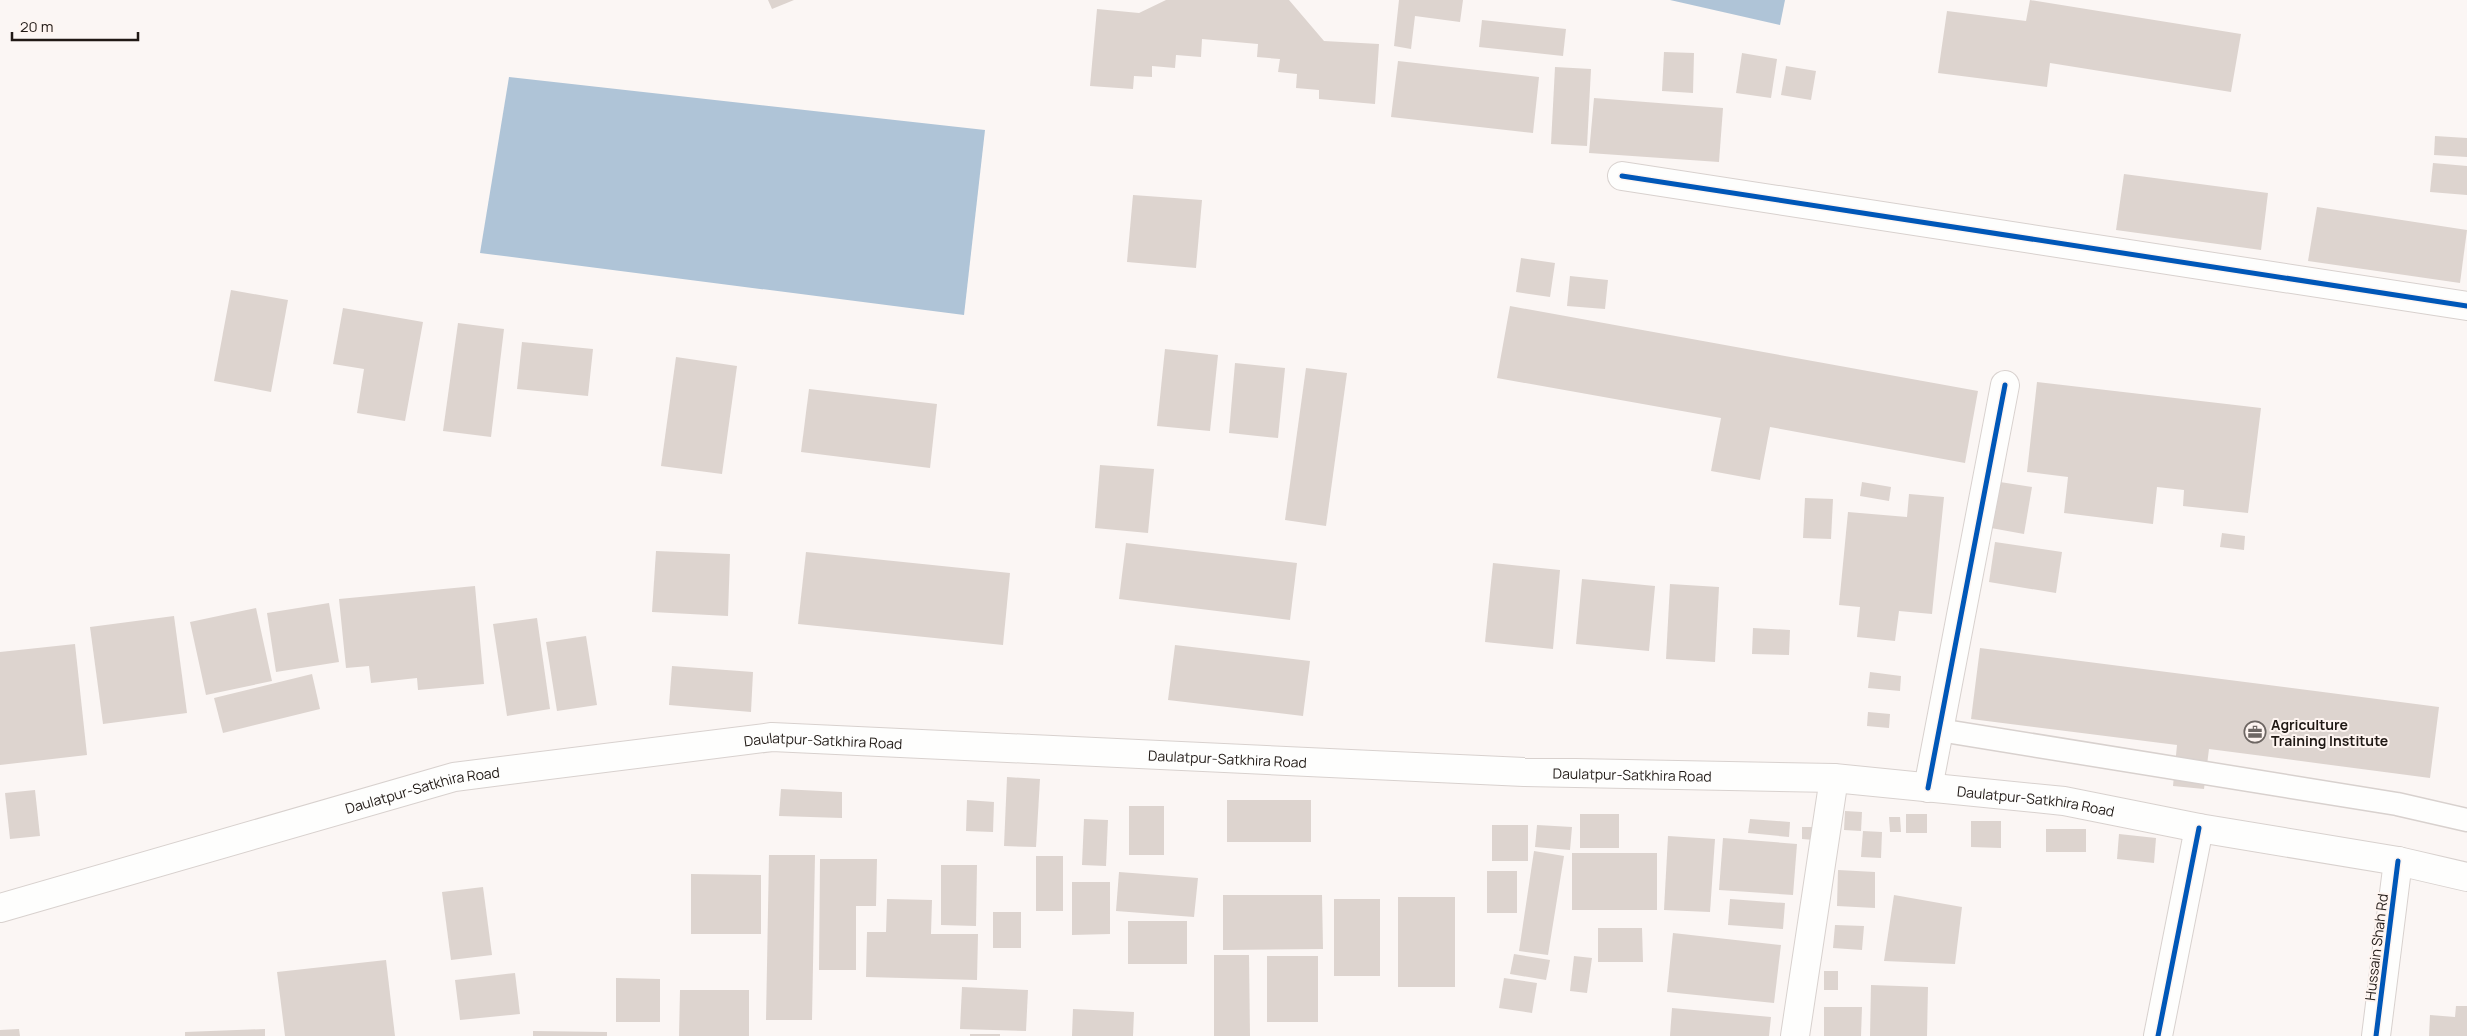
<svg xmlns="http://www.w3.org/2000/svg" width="2467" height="1036" viewBox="0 0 2467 1036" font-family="Manrope,sans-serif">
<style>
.water{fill:#afc4d7}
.building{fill:#ddd4cf}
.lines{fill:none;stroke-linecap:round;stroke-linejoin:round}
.service-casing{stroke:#d8d1ce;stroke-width:25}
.minor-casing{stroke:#d8d1ce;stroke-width:30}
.secondary-casing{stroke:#d8d1ce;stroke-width:30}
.service{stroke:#fefefd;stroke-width:22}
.minor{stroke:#fefefd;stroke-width:28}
.secondary{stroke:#fefefd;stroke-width:28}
.cycleway-casing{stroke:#fef5f1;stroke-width:8}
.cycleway{stroke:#0057b8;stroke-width:5}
.labels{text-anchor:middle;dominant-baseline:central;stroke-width:4;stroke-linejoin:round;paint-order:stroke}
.poi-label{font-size:14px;font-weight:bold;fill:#201915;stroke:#fef5f1;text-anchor:start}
.street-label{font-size:14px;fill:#201915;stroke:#fef5f1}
</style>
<rect width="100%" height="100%" fill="#fbf6f4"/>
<g class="water">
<path d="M1670 0H1785L1780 25Z"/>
<path d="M509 77 985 130 964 315 480 253Z"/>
</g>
<g class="building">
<path d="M768 0H794L772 9Z"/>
<path d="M1166 0H1289L1324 41 1379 44 1375 104 1319 99V90L1296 88 1297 74 1278 72 1280 59 1257 57 1258 44 1202 39 1201 57 1176 55 1175 68 1152 66V77L1134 76 1133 89 1090 86 1097 9 1139 13Z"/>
<path d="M1399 0H1463L1460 22 1415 16 1411 49 1394 46Z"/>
<path d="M2030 0 2241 34 2231 92 2050 63 2047 87 1938 73 1947 11 2026 21Z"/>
<path d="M1482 20 1566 29 1563 56 1479 47Z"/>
<path d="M1664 52 1694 53 1693 93 1662 91Z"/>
<path d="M1742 53 1777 59 1771 98 1736 93Z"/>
<path d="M1398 61 1539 77 1533 133 1391 117Z"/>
<path d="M1786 66 1816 71 1811 100 1781 95Z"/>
<path d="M1555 67 1591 69 1587 146 1551 144Z"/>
<path d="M1594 98 1723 108 1719 162 1589 153Z"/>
<path d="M2435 136 2467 138V157L2434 155Z"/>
<path d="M2433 163 2467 166V195L2430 192Z"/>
<path d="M2124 174 2268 193 2261 250 2116 230Z"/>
<path d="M1133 195 1202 200 1196 268 1127 262Z"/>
<path d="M2317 207 2467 230 2460 283 2308 261Z"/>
<path d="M1521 258 1555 263 1550 297 1516 292Z"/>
<path d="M1570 276 1608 280 1605 309 1567 306Z"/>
<path d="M231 290 288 300 271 392 214 381Z"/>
<path d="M1510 306 1978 391 1965 463 1770 427 1760 480 1711 471 1721 418 1497 378Z"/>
<path d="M343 308 423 322 405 421 357 413 364 369 333 364Z"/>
<path d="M458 323 504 329 491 437 443 431Z"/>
<path d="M522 342 593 349 588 396 517 389Z"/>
<path d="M1165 349 1218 355 1210 431 1157 426Z"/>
<path d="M676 357 737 366 722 474 661 466Z"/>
<path d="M1235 363 1285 368 1278 438 1229 433Z"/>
<path d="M1306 368 1347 373 1326 526 1285 520Z"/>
<path d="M2037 382 2261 408 2248 513 2183 506 2184 490 2157 487 2153 524 2064 513 2068 477 2027 472Z"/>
<path d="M809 389 937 404 930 468 801 452Z"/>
<path d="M1100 465 1154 469 1148 533 1095 528Z"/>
<path d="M1862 482 1891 487 1889 501 1860 496Z"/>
<path d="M2000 482 2032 487 2024 534 1991 528Z"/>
<path d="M1909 494 1944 497 1932 614 1899 611 1895 641 1857 637 1860 607 1839 605 1848 512 1907 517Z"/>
<path d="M1805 498 1833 499 1831 539 1803 538Z"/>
<path d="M2222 533 2245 536 2244 550 2220 547Z"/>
<path d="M1995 542 2062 552 2056 593 1989 582Z"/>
<path d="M1126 543 1297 563 1290 620 1119 599Z"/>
<path d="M656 551 730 554 728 616 652 612Z"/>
<path d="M806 552 1010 573 1003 645 798 624Z"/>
<path d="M1493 563 1560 570 1553 649 1485 642Z"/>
<path d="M1582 579 1655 586 1649 651 1576 644Z"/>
<path d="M1670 584 1719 587 1715 662 1666 659Z"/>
<path d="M475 586 484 684 418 690 417 678 371 683 369 666 346 668 339 599Z"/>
<path d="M329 603 339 662 276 672 267 613Z"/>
<path d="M256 608 272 681 206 695 190 622Z"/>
<path d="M174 616 187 713 103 724 90 627Z"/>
<path d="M537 618 550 709 507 716 493 624Z"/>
<path d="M1753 628 1790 630 1789 655 1752 654Z"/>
<path d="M586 636 597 705 557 711 546 642Z"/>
<path d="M75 644 87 755 0 765V652Z"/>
<path d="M1175 645 1310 661 1303 716 1168 700Z"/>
<path d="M1980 648 2439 707 2430 778 2209 749 2204 789 2173 786 2177 745 1971 719Z"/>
<path d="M672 666 753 672 751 712 669 705Z"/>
<path d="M1870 672 1901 676 1900 691 1868 688Z"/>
<path d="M312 674 320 709 223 733 214 698Z"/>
<path d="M1868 712 1890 714 1889 728 1867 726Z"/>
<path d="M1007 777 1040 779 1036 847 1004 846Z"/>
<path d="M781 789 842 792V818L779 816Z"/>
<path d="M35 790 40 836 10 839 5 793Z"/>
<path d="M967 800 994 802 993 832 966 831Z"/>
<rect x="1227" y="800" width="84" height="42"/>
<rect x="1129" y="806" width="35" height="49"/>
<path d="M1845 811 1862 812 1861 831 1844 830Z"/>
<rect x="1580" y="814" width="39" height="34"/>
<rect x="1906" y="814" width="21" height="19"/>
<path d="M1889 817H1900L1901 832H1890Z"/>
<path d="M1084 819 1108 820 1106 866 1082 865Z"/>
<path d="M1750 819 1790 822 1789 837 1748 833Z"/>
<path d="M1971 821H2001V848L1971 847Z"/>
<rect x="1492" y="825" width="36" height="36"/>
<path d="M1537 825 1572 827 1570 850 1535 847Z"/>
<path d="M1802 827H1815L1814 840 1802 839Z"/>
<rect x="2046" y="829" width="40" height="23"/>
<path d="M1863 831 1882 832 1881 858 1861 857Z"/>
<path d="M2119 834 2156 838 2154 863 2117 859Z"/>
<path d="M1668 836 1715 839 1710 912 1664 910Z"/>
<path d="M1723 838 1797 844 1793 895 1719 890Z"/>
<path d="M1534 851 1564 856 1548 955 1519 951Z"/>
<rect x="1572" y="853" width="85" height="57"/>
<path d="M769 855H815L812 1020H766Z"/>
<rect x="1036" y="856" width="27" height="55"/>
<path d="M820 859H877L876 906H856V970H819Z"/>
<path d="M941 865H977L976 926 941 925Z"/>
<path d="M1838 870 1875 872V908L1837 906Z"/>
<rect x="1487" y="871" width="30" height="42"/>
<path d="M1119 872 1198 878 1194 917 1116 911Z"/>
<path d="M691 874 761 875V934H691Z"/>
<path d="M1072 882H1110V934L1072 935Z"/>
<path d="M483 887 492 955 451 960 442 892Z"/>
<path d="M1223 895H1322L1323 949 1223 950Z"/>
<path d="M1894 895 1962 907 1955 964 1884 961Z"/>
<rect x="1398" y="897" width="57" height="90"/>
<path d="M887 899 932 900 931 934H978L977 980 866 977 867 932H886Z"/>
<rect x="1334" y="899" width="46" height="77"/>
<path d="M1730 899 1785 903 1783 929 1728 925Z"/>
<rect x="993" y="912" width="28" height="36"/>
<rect x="1128" y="921" width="59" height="43"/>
<path d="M1835 925 1864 926 1862 950 1833 948Z"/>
<path d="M1598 928H1642L1643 962H1598Z"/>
<path d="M1673 933 1781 945 1774 1003 1667 992Z"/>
<path d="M1514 954 1550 960 1546 980 1510 974Z"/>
<path d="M1214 955H1249L1250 1036H1214Z"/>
<rect x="1267" y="956" width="51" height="66"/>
<path d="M1574 956 1592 958 1587 993 1570 991Z"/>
<path d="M386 960 395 1036H285L277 972Z"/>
<rect x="1824" y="971" width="14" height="19"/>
<path d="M515 973 520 1014 460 1020 455 980Z"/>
<path d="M616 978 660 979V1022H616Z"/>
<path d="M1504 978 1537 983 1532 1013 1499 1008Z"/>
<path d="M1871 985 1928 987 1927 1036H1870Z"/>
<path d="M962 987 1028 990 1026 1031 960 1029Z"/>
<path d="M680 990H749V1036H679Z"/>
<path d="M2456 1006H2467V1036H2429L2430 1015 2455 1017Z"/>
<path d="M1824 1007H1862L1861 1036H1824Z"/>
<path d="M1672 1008 1771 1017 1769 1036H1670Z"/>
<path d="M1073 1009 1134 1012 1133 1036H1072Z"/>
<path d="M19 1029 20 1036H0V1030Z"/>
<path d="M265 1029V1036H185V1032Z"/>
<path d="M533 1031 607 1032V1036H533Z"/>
<rect x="970" y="1034" width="30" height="2"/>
</g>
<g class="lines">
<g class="service-casing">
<path id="service" d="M1939 730 2397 804 2467 820"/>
</g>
<g class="minor-casing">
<g id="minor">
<path d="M1622 176 2467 306"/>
<path d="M1928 788 2005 385"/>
<path d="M1795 1036 1834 778"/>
<path d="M2158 1036 2199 828"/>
<path d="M2376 1036 2398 861"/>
</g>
</g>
<g class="secondary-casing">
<g id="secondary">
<path id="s1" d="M0 908 454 777 772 737 1524 772 1834 778 2064 801 2199 828 2398 861 2467 877"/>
</g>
</g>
<use href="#service" class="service"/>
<use href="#minor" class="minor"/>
<use href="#secondary" class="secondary"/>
<g class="cycleway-casing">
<g id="cycleway">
<path d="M1622 176 2467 306"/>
<path d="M1928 788 2005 385"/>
<path d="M2158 1036 2199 828"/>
<path d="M2376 1036 2398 861"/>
</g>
</g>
<use href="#cycleway" class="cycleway"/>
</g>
<defs>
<g id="office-ring" transform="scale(1.125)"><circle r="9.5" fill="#fef5f1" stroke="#6d6663" stroke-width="1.5"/><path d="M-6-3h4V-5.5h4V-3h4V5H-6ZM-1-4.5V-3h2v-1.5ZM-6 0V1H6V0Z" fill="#6d6663"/></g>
</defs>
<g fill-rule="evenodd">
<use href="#office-ring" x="2255" y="732"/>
</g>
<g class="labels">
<g class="poi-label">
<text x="2271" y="724">Agriculture<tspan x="2271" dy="16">Training Institute</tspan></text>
</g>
<g class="street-label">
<text stroke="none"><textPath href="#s1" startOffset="844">Daulatpur-Satkhira Road</textPath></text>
<text stroke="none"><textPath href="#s1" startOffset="1249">Daulatpur-Satkhira Road</textPath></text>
<text stroke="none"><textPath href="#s1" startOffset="1654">Daulatpur-Satkhira Road</textPath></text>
<text stroke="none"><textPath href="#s1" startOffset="439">Daulatpur-Satkhira Road</textPath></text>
<text stroke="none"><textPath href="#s1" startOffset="2059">Daulatpur-Satkhira Road</textPath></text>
<text transform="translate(2376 947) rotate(-83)">Hussain Shah Rd</text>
</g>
</g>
<path d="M12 32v8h126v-8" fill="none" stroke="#201915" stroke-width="2.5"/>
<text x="20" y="32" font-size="15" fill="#201915" stroke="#fef5f1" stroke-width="4" paint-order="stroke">20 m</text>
</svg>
